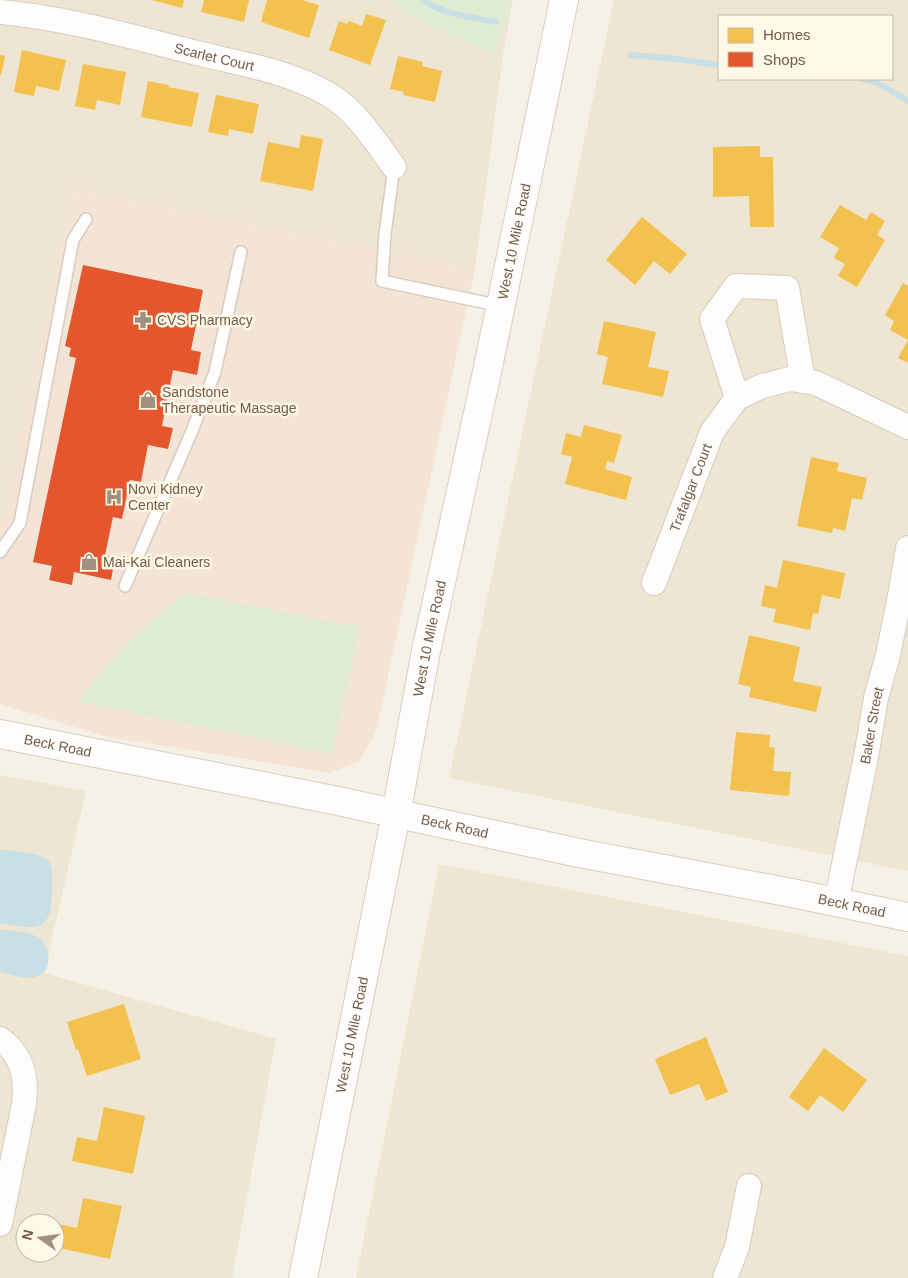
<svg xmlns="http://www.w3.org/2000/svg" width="908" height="1278" viewBox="0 0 908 1278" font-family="Helvetica,sans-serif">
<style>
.residential{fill:#efe5d3;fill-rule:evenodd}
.commercial{fill:#f4e4d6}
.green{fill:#dfecd1}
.water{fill:#c8e0e5}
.homes{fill:#f2c14e}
.shops{fill:#e4572e}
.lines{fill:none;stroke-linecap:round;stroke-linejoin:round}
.stream{stroke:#c8e0e5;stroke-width:6}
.service-casing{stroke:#d4ccc1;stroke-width:14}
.minor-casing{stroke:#d4ccc1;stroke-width:26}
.secondary-casing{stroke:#d6cdc3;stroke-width:30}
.service{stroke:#fefdfb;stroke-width:11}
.minor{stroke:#fefdfb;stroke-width:24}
.secondary{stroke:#fefdfb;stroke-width:28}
.labels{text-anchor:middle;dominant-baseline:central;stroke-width:5;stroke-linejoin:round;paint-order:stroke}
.street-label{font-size:14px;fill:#725b48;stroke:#fff8e6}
.poi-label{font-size:14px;fill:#725b48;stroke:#fff8e6;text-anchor:start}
</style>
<rect width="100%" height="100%" fill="#f6f1e6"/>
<g class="residential">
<path d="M0 0H513L504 49 475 269 74 189 7 512 0 522Z"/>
<path d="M614 0H908V871L449 778ZM719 16H892V79H719Z"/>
<path d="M0 775 86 791 44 973 276 1039 232 1278H0ZM25 1223H55V1253H25Z"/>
<path d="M439 864 908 956V1278H356Z"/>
</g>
<path class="commercial" d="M74 189 475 269 376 732 360 761 329 773 103 736 0 704V522L7 511Z"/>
<g class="green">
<path d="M394 0H511L503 31 493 55 405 14Z"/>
<path d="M186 592 360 627 332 754 77 701 128 641Z"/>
</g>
<g class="water">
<path d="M0 849C12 851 41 852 49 862 54 869 52 880 52 889 52 933 38 930 0 923Z"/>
<path d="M0 929C11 931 29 932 38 937 50 945 54 970 38 976 27 981 11 974 0 972Z"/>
</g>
<g class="homes">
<path d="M151 0H184L182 8Z"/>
<path d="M204 0H249L244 22 201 12Z"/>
<path d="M267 0H302L319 5 309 38 261 22Z"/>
<path d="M366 14 386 20 370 65 329 50 339 21 347 24 349 21 362 26Z"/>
<path d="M22 50 66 60 59 91 36 86 34 96 14 92Z"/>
<path d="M0 55 5 56 1 75H0Z"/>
<path d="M398 56 423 62 422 66 442 71 435 102 403 95 404 92 390 89Z"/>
<path d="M83 64 126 72 120 105 97 100 95 110 75 106Z"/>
<path d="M148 81 169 85 168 87 199 93 192 127 141 117Z"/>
<path d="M216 95 259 104 253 134 229 129 228 136 208 132Z"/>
<path d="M301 135 323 139 313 191 260 181 268 142 299 148Z"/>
<path d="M760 146V157H773L774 227H750L749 196 713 197V147Z"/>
<path d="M840 205 866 220 871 212 885 221 877 235 885 240 857 287 838 276 845 264 834 258 839 248 820 237Z"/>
<path d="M642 217 687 254 670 274 654 261 635 285 606 260Z"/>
<path d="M903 283 908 286V340L890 330 894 321 885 315Z"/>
<path d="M604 321 656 332 648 367 669 371 663 397 602 384 608 357 597 354Z"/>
<path d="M908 340V363L898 358Z"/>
<path d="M584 425 622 435 614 463 607 461 605 469 632 477 626 500 565 484 572 457 561 454 566 433 581 437Z"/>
<path d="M811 457 839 463 837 471 867 478 862 500 852 498 845 531 833 528 832 533 797 526Z"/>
<path d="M783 560 845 573 840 599 822 595 818 614 813 613 810 630 773 622 776 609 761 606 765 585 777 588Z"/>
<path d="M749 635 800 647 793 681 822 687 816 712 749 697 751 687 738 684Z"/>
<path d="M736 732 770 735 769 747 775 748 773 771 791 772 789 796 730 790Z"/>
<path d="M124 1004 141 1059 87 1076 78 1049 76 1050 67 1022Z"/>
<path d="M706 1037 728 1092 706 1101 699 1084 670 1095 655 1059Z"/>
<path d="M824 1048 867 1080 843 1112 820 1095 808 1111 789 1097Z"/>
<path d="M104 1107 145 1116 133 1174 72 1161 77 1137 97 1141Z"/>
<path d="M83 1198 122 1206 110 1259 55 1247 58 1224 77 1228Z"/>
</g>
<path class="shops" d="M83 265 203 290 191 350 201 352 197 375 173 370 162 426 173 428 168 449 148 445 141 482 130 480 122 519 113 517 105 555 115 558 111 580 74 572 72 585 49 580 52 566 33 562 76 358 69 356 71 348 65 346Z"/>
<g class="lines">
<g class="stream">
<path d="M423 0C443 15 472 17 496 22"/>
<path d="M631 55 677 59 719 65"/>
<path d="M863 79 876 82 908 101"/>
</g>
<g class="service-casing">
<g id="service">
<path d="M394 167 385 234 382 281 501 306"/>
<path d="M0 552 20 523 73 240 86 219"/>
<path d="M125 586 192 431 215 372 241 252"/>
</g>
</g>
<g class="minor-casing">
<g id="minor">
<path id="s1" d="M0 12C67 18 132 37 197 53 241 64 288 71 328 94 356 110 375 141 394 167"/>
<path d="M737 398 712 319 736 286 787 288 803 381"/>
<path id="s2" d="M654 583 712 432 737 398 762 386 790 379 816 383 908 427"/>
<path id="s3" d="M836 903 866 757 876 698 888 655 901 591 908 548"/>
<path d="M0 1039C23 1055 27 1078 24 1104L0 1224"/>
<path d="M725 1278 737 1247 749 1186"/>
</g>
</g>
<g class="secondary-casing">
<g id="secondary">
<path id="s4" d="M0 734 338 801 579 853 792 893 908 917"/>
<path id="s5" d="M303 1278 396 814 426 651 487 372 564 0"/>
</g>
</g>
<use href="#service" class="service"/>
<use href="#minor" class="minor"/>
<use href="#secondary" class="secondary"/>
</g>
<defs>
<g id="pharmacy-bare" transform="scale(1.35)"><path d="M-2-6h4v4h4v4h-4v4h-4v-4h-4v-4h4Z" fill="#a0907f" stroke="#fff8e6" stroke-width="2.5" paint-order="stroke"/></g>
<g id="shop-bare" transform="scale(1.35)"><path d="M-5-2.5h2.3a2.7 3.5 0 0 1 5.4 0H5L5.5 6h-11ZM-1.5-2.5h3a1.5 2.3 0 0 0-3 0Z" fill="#a0907f" stroke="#fff8e6" stroke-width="2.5" paint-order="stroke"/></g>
<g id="hospital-bare" transform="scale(1.35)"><path d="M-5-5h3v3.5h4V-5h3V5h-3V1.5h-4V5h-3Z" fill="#a0907f" stroke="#fff8e6" stroke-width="2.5" paint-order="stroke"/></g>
</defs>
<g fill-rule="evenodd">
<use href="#pharmacy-bare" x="143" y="320"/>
<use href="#shop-bare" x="148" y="400"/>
<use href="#hospital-bare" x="114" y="497"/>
<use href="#shop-bare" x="89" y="562"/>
</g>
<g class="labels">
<g class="street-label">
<text stroke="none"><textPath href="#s1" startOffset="219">Scarlet Court</textPath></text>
<text stroke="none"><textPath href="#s5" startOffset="1058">West 10 Mile Road</textPath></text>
<text stroke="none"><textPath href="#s2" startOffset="102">Trafalgar Court</textPath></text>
<text stroke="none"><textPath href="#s5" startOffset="652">West 10 Mile Road</textPath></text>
<text stroke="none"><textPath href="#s3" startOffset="181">Baker Street</textPath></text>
<text stroke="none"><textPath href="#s4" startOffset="59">Beck Road</textPath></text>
<text stroke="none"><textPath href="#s4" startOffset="464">Beck Road</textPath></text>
<text stroke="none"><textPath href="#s4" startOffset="869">Beck Road</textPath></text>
<text stroke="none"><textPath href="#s5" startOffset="248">West 10 Mile Road</textPath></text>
</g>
<g class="poi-label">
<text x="157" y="320">CVS Pharmacy</text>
<text x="162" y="392">Sandstone<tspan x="162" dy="16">Therapeutic Massage</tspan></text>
<text x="128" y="489">Novi Kidney<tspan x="128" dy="16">Center</tspan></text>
<text x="103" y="562">Mai-Kai Cleaners</text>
</g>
</g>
<rect x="718" y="15" width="175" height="65" fill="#fff8e6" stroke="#c7b9a7"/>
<rect x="728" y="28" width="25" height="15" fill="#f2c14e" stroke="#c7b9a7"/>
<text x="763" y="40" font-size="15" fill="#725b48">Homes</text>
<rect x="728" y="52" width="25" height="15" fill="#e4572e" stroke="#c7b9a7"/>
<text x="763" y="65" font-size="15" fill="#725b48">Shops</text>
<g transform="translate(40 1238) rotate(284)"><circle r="24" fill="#fff8e6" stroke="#c7b9a7"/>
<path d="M0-4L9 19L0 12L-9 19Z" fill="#a0907f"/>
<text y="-8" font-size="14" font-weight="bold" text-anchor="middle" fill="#725b48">N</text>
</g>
</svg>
